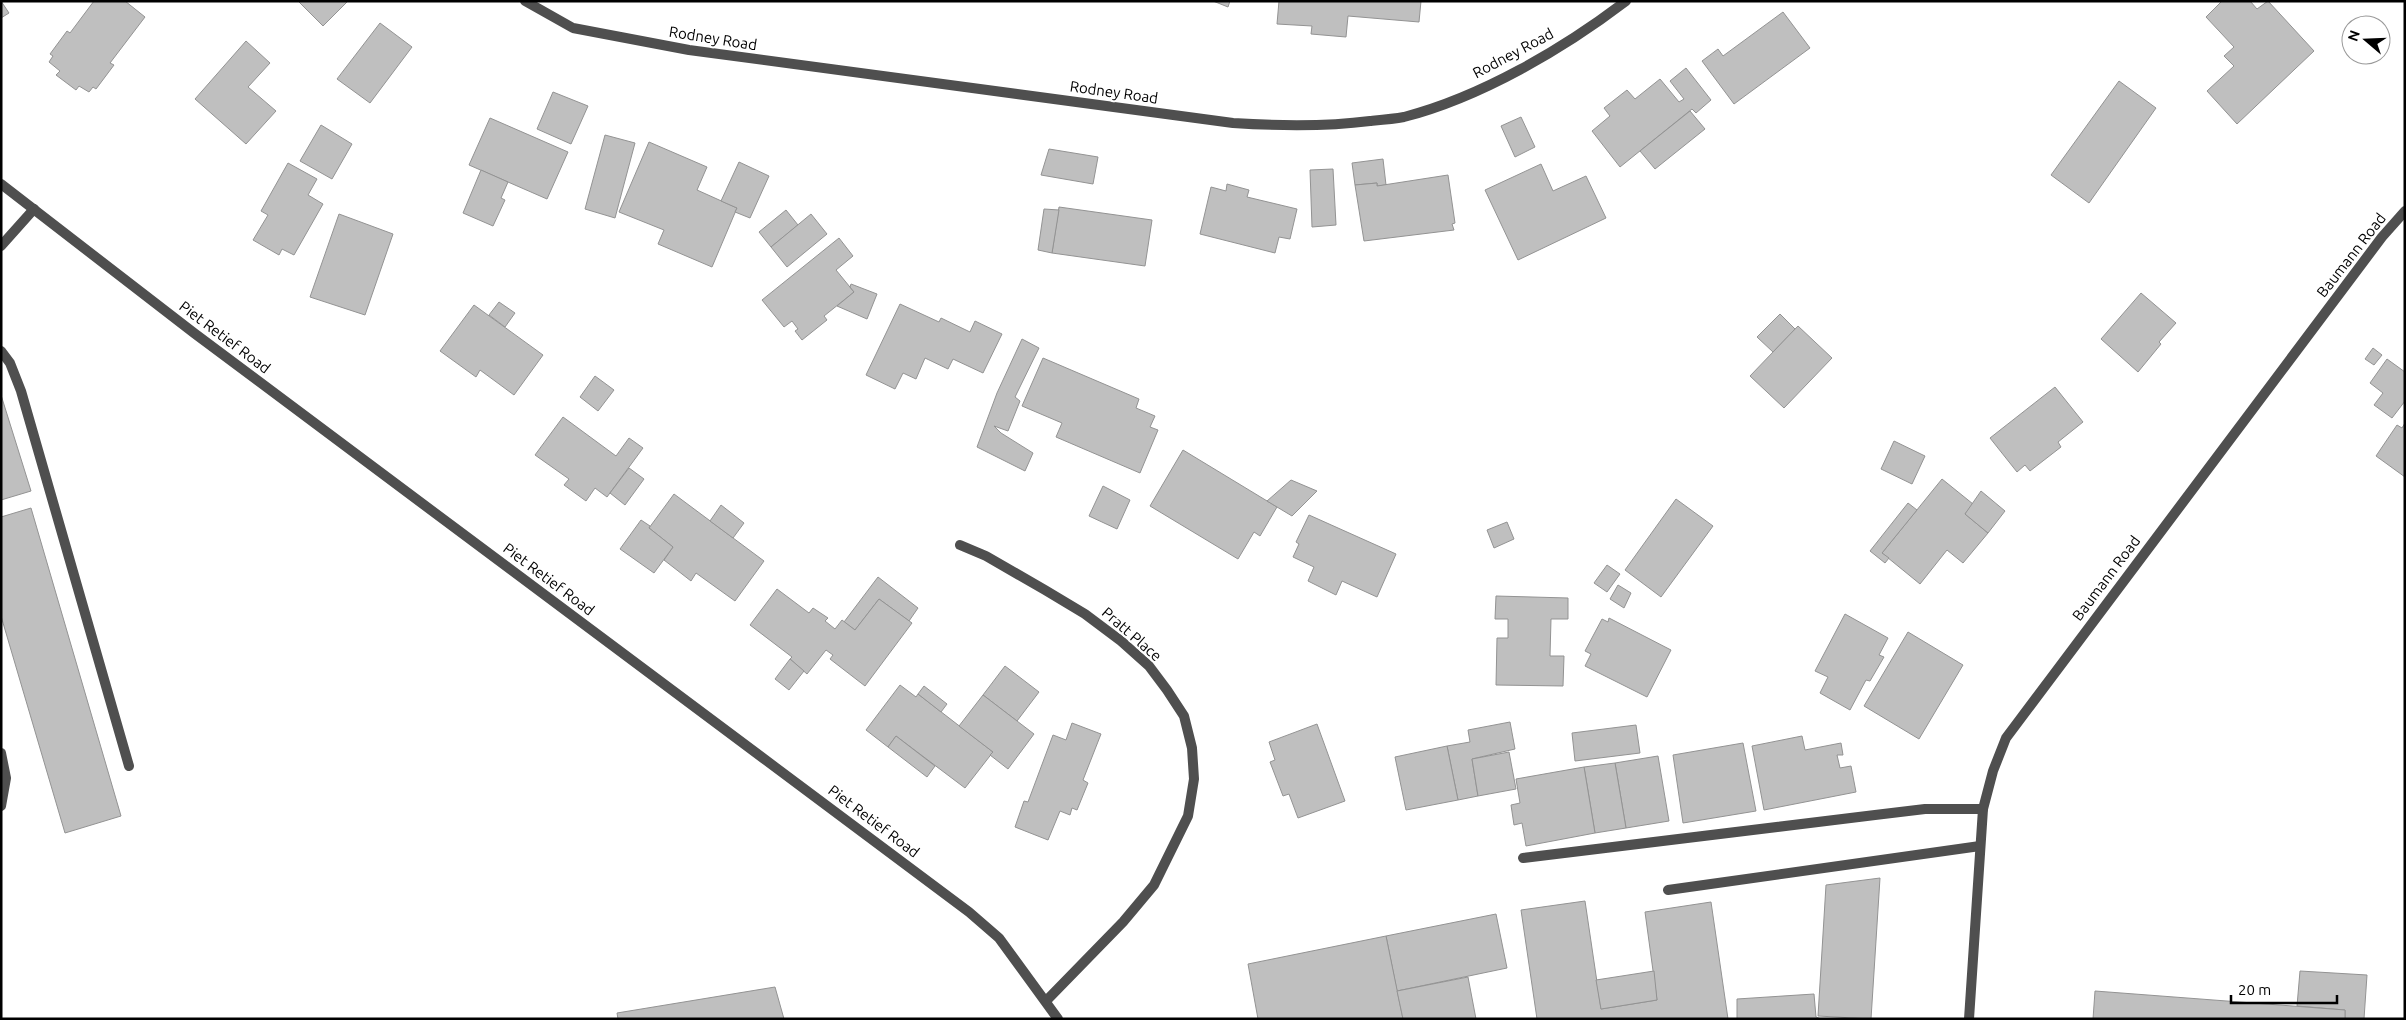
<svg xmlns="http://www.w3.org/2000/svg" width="2406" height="1020" viewBox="0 0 2406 1020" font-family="Ubuntu,sans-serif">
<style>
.building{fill:#bfbfbf;stroke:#939393}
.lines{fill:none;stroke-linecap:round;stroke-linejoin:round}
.service{stroke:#4f4f4f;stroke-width:10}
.minor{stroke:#4f4f4f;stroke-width:10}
.labels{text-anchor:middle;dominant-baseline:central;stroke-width:4;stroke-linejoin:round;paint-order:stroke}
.street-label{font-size:15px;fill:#000;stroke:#fff}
</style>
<rect width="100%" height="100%" fill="#fff"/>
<g class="building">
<path d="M1 1 9 13 1 18Z"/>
<path d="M94 1H125L145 17 110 63 114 65 96 89 93 87 89 92 79 86 76 90 56 75 60 71 49 62 53 56 50 54 67 31 70 33Z"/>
<path d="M298 1H348L323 26Z"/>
<path d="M1213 1H1230L1228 7Z"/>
<path d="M1279 1H1421L1419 22 1348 16 1346 37 1311 34 1312 26 1277 24Z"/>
<path d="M2222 1H2250L2257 9 2268 1 2314 51 2237 124 2207 91 2234 66 2224 56 2234 47 2206 17Z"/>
<path d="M1783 12 1810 48 1734 104 1702 61 1718 49 1723 56Z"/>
<path d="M380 23 412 47 370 103 337 79Z"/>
<path d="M246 41 270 63 248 87 276 111 246 144 195 99Z"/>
<path d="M1686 68 1711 100 1696 113 1692 109 1620 167 1592 131 1610 116 1604 108 1627 90 1635 99 1660 79 1679 102 1684 99 1670 81Z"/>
<path d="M2119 81 2156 108 2089 203 2051 175Z"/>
<path d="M553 92 588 106 571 144 537 129Z"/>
<path d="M1690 111 1705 129 1655 169 1640 151Z"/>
<path d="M1521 117 1535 147 1515 157 1501 126Z"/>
<path d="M490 118 568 152 547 199 469 165Z"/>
<path d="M321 125 352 144 332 179 300 161Z"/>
<path d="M605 135 635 143 615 218 585 209Z"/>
<path d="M649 142 707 167 697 190 737 208 712 267 658 244 664 230 619 212Z"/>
<path d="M1049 149 1098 157 1093 184 1041 175Z"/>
<path d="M1383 159 1386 185 1377 186V183L1355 185 1352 163Z"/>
<path d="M739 162 769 176 750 218 735 212 737 208 721 201Z"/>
<path d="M288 163 317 179 308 195 323 204 294 255 282 249 279 255 253 240 268 215 261 211Z"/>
<path d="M1541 164 1553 191 1586 176 1606 218 1518 260 1485 190Z"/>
<path d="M1333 169 1336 225 1312 227 1310 170Z"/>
<path d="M481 170 508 182 501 198 505 200 493 226 463 213Z"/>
<path d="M1448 175 1455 223 1452 224 1454 230 1364 241 1355 185 1377 183V186Z"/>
<path d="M1227 184 1249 190 1247 197 1297 209 1290 239 1279 237 1275 253 1200 234 1211 187 1226 191Z"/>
<path d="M1059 207 1152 220 1145 266 1052 253Z"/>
<path d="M1044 209 1059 210 1052 253 1038 250Z"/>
<path d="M786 210 798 225 771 247 759 232Z"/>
<path d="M339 214 393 234 365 315 310 297Z"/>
<path d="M811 214 827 234 787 267 771 247Z"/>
<path d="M839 238 853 256 836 270 854 292 824 316 827 320 802 340 795 331 798 329 792 321 784 327 762 300Z"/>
<path d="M851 284 877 294 867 319 837 306 854 292 850 287Z"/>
<path d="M2141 293 2176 323 2159 342 2161 344 2138 372 2101 339Z"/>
<path d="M499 302 515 313 505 327 489 315Z"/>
<path d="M900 304 939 322 941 318 970 332 975 321 1002 334 983 373 953 359 948 369 925 358 916 379 903 373 895 389 866 375Z"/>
<path d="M474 305 543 355 514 395 480 370 476 377 440 351Z"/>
<path d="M1780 314 1795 329 1773 352 1757 337Z"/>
<path d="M1798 326 1832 358 1784 408 1750 376Z"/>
<path d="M1022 339 1039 348 1015 397 1020 401 1008 431 994 426 1001 433 1033 453 1025 471 977 447 997 393Z"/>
<path d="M2373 348 2382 355 2374 365 2365 359Z"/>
<path d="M1043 358 1139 399 1136 408 1155 416 1150 427 1158 430 1140 473 1056 437 1062 423 1022 406Z"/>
<path d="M2387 359 2405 372V401L2392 418 2374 405 2383 393 2370 383Z"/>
<path d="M595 376 614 390 598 411 580 397Z"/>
<path d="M2055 387 2083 422 2058 442 2061 447 2030 471 2025 465 2017 472 1990 438Z"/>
<path d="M1 395 31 491 1 500Z"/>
<path d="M563 417 616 456 629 438 643 448 607 497 595 488 586 501 564 485 569 479 535 455Z"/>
<path d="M2405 423V477L2376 456 2397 425 2402 428Z"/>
<path d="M1894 441 1925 456 1912 484 1881 469Z"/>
<path d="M1183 450 1277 507 1260 536 1254 532 1238 559 1150 506Z"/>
<path d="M629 468 644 479 625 505 610 493Z"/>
<path d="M1942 479 1973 504 1965 514 1988 533 1963 563 1947 550 1920 584 1882 553Z"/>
<path d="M1291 480 1317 491 1292 516 1267 501Z"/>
<path d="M1103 486 1130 500 1117 529 1089 516Z"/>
<path d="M1981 491 2005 511 1988 533 1965 514Z"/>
<path d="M674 494 764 561 735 601 696 573 691 581 664 560 673 547 649 528Z"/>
<path d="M1676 499 1713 526 1661 597 1625 570Z"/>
<path d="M1908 503 1917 510 1882 553 1889 558 1885 563 1870 551Z"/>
<path d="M721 505 744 523 733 538 710 521Z"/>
<path d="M31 508 121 816 65 833 1 616V517Z"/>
<path d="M1309 515 1396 554 1377 597 1342 581 1336 595 1308 581 1314 567 1293 557 1299 544 1296 542Z"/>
<path d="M641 520 650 526 649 528 673 547 654 573 620 549Z"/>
<path d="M1507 522 1514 539 1494 548 1487 530Z"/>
<path d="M1607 565 1620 574 1607 592 1594 583Z"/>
<path d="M878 577 918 608 909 621 879 599 855 630 844 622Z"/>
<path d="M1618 585 1631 593 1624 608 1610 599Z"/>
<path d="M777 589 809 613 813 608 828 618 825 621 835 629 842 620 855 630 879 599 912 623 865 686 830 659 833 655 826 650 807 674 790 659 792 657 750 625Z"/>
<path d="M1496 596 1568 598V619H1551L1550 656H1564L1563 686 1496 685 1497 638H1508V619H1495Z"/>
<path d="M1845 614 1888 638 1879 655 1884 657 1870 681 1866 680 1850 710 1820 693 1828 677 1815 671Z"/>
<path d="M1609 618 1671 650 1647 697 1585 666 1591 654 1585 651 1602 619 1608 622Z"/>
<path d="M1908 632 1963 665 1919 739 1864 706Z"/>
<path d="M790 659 804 671 789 690 775 679Z"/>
<path d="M1005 666 1039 692 1017 721 983 695Z"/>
<path d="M900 685 916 697 918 694 993 752 965 788 896 736 888 747 866 730Z"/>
<path d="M924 686 947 704 941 712 918 694Z"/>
<path d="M983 695 1034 734 1008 769 990 755 993 752 959 726Z"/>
<path d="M1510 722 1515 749 1472 759 1478 796 1458 800 1447 746 1470 742 1468 730Z"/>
<path d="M1072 723 1101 734 1083 780 1088 783 1077 810 1072 808 1070 815 1060 811 1048 840 1015 827 1024 801 1028 802 1053 735 1066 740Z"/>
<path d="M1317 724 1345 801 1298 818 1289 794 1283 796 1270 762 1275 760 1269 742Z"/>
<path d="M1636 725 1640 753 1575 761 1572 733Z"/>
<path d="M896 736 935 766 927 777 888 747Z"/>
<path d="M1802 736 1805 750 1841 743 1843 755H1837L1840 768 1851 766 1856 792 1764 810 1752 746Z"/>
<path d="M1743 743 1756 811 1683 823 1673 755Z"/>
<path d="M1447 746 1458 800 1406 810 1395 757Z"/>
<path d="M1509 752 1516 789 1478 796 1472 759Z"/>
<path d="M1658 756 1669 821 1626 828 1615 763Z"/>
<path d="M1615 763 1626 828 1595 833 1584 767Z"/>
<path d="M1584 767 1595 833 1526 846 1522 823 1514 825 1511 805 1520 803 1516 779Z"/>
<path d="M1880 878 1871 1019 1818 1016 1826 885Z"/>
<path d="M1585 901 1601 1009 1657 1000 1645 912 1711 902 1728 1019H1537L1521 910Z"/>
<path d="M1496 914 1507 968 1397 991 1386 936Z"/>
<path d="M1386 936 1403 1019H1258L1248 964Z"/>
<path d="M1654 971 1657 1000 1601 1009 1596 980Z"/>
<path d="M2300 971 2367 975 2364 1019H2345V1010L2297 1006Z"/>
<path d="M1468 977 1476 1019H1403L1397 991Z"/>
<path d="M775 987 784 1019H618L617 1013Z"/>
<path d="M2095 991 2345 1010V1019H2093Z"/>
<path d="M1814 994 1816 1017 1821 1019H1737V999Z"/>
</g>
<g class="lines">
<g class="service">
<path d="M1 246 34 209"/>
<path d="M1 351 10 363 21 391 129 766"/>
<path d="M1 753 6 778 1 806"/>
<path d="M1523 858 1875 815 1925 809H1983"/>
<path d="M1668 890 1980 846"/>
</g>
<g class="minor">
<path d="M525 1 573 28 689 50 1233 123C1279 126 1324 127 1370 121 1381 120 1393 119 1404 117 1481 97 1563 49 1626 1"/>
<path d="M1 184 194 333 969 912 999 938 1058 1019"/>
<path d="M960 545 986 556 1045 590 1085 614 1121 641 1149 666 1167 690 1184 716 1192 748 1194 779 1188 816 1154 885 1123 922 1046 1001"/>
<path d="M1969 1019 1983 809 1993 771 2006 738 2382 237 2405 211"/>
</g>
</g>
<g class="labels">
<g class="street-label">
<text transform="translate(713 38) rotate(9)">Rodney Road</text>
<text transform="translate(1513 53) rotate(-28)">Rodney Road</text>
<text transform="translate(1114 92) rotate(8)">Rodney Road</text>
<text transform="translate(2351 255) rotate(-52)">Baumann Road</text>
<text transform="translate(225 337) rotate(37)">Piet Retief Road</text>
<text transform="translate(2106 578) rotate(-53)">Baumann Road</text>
<text transform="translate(549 579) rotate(37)">Piet Retief Road</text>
<text transform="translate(1132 634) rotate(41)">Pratt Place</text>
<text transform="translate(874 821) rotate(37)">Piet Retief Road</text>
</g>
</g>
<rect width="2406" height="1020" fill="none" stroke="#000000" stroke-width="5"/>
<g transform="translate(2366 40) rotate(289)"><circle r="24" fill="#ffffff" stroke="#999999"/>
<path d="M0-4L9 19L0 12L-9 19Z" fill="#000000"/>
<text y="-8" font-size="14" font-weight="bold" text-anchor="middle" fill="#000000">N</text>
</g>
<path d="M2231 995v8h106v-8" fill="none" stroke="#000000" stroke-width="2.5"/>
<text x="2238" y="995" font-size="15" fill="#000000" stroke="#ffffff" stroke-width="4" paint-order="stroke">20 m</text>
</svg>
